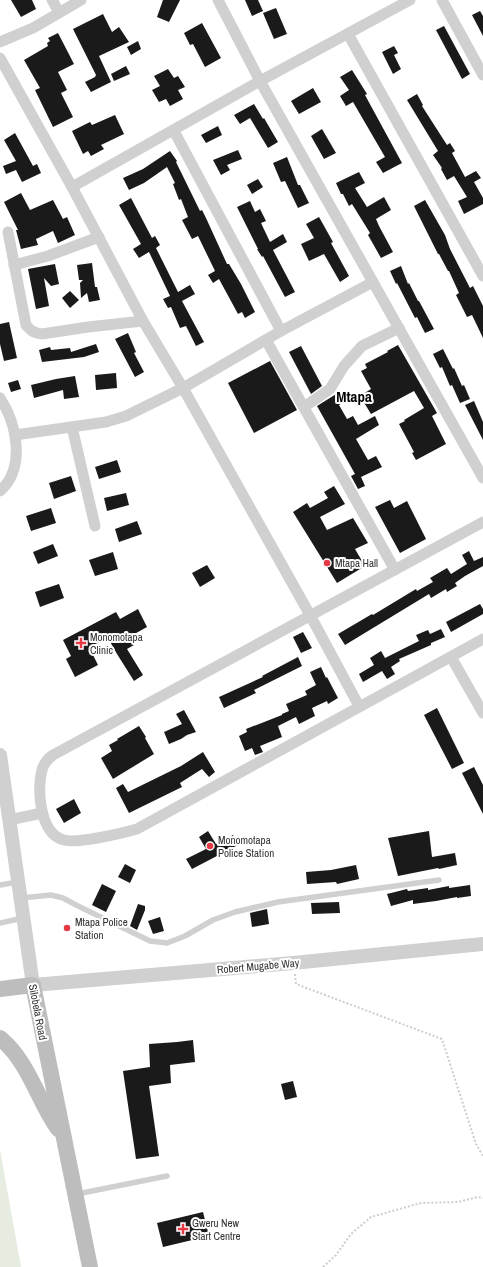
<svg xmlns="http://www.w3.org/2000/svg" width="483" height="1267" viewBox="0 0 483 1267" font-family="'Archivo Narrow',sans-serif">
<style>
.green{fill:#e6ecdf}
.building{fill:#1a1a1a}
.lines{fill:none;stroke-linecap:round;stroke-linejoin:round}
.path{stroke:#cdcdcd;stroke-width:2;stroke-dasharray:2 2;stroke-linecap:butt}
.service{stroke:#d0d0d0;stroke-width:5.5}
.minor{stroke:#d0d0d0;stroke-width:11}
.tertiary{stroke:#d0d0d0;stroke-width:14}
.secondary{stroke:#bdbdbd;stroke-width:16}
.poi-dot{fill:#e63946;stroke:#fff;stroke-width:1.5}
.labels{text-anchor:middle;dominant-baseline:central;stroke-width:4;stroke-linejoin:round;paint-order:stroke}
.poi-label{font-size:11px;fill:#333;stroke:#fff;text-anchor:start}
.street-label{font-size:11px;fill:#333;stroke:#fff}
.district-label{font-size:15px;font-weight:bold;fill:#000;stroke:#fff}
</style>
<rect width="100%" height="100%" fill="#fff"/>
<path class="green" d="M0 1150 21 1267H0Z"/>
<g class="building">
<path d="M11 0H32L36 9 21 17Z"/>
<path d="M163 0H180L169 22 157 17Z"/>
<path d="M245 0H258L263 11 252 16Z"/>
<path d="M276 8 287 34 274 39 263 13Z"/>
<path d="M480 11 483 16V36L472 15Z"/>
<path d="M103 14 112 32 119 27 129 42 99 56 111 82 91 92 85 82 95 77 96 75 73 29Z"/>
<path d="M202 23 221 58 205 67 193 44 190 45 184 33Z"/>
<path d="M444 26 470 74 462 79 436 30Z"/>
<path d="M58 33 74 64 58 72 67 90 61 93 73 117 53 127 35 90 40 88 24 60 48 46 47 43 50 41 48 38Z"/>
<path d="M138 41 141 49 131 55 127 47Z"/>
<path d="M394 46 398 53 394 55 401 69 393 74 382 52Z"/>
<path d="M126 66 130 74 114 81 111 74Z"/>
<path d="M168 69 174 78 178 76 185 87 178 90 183 99 170 106 166 99 159 102 152 90 160 86 154 76Z"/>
<path d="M352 70 367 94 365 95 402 163 383 173 376 162 385 157 353 102 346 106 340 96 349 90 340 77Z"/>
<path d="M313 88 321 102 299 114 291 101Z"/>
<path d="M417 94 423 105 422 106 447 145 450 143 455 151 452 153 465 177 476 171 481 178 474 182 483 198V204L464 214 458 201 467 197 454 176 447 180 441 169 442 168 433 155 438 151 407 100Z"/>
<path d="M254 104 263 119 264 118 278 142 268 148 250 118 240 124 234 115Z"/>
<path d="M115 115 124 134 101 145 104 149 91 156 88 151 83 154 72 131 90 122 92 125Z"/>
<path d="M218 126 222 135 206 143 201 135Z"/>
<path d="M322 129 336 153 324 159 311 136Z"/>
<path d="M15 133 33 166 37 164 41 173 22 182 16 170 6 174 3 166 16 161 4 140Z"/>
<path d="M238 150 242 159 227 165 230 170 221 175 213 160Z"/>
<path d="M170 151 177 161 176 162 200 211 202 210 206 218 227 264H229L241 284 255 312 245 318 242 312 238 314 219 279 213 283 208 275 215 271 198 236 192 239 182 220 188 217 181 199 179 200 173 184 175 183 167 167 144 183 129 190 123 178 143 169Z"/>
<path d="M287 157 298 185H300L309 203 298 208 285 181 281 182 273 163Z"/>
<path d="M359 172 365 183 355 188 367 207 384 197 391 210 376 219 379 226 393 252 381 258 368 235 370 233 352 204 349 206 343 194H341L336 183Z"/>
<path d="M258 179 263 187 252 194 247 185Z"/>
<path d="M21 193 30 210 53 200 63 219 67 217 75 235 58 243 53 231 36 239 38 245 21 249 16 230H18L4 202Z"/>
<path d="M131 198 152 238 155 236 160 245 156 248 178 292 190 285 195 294 182 301 204 342 196 346 186 326 180 328 171 307 168 308 163 299 170 296 149 252 139 258 133 249 141 244 119 205Z"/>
<path d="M425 200 445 235 450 249 470 288 473 286 483 306V338L472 315 467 317 456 295 459 293 449 271H448L439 254H438L414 206Z"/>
<path d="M250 201 255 212 260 209 266 221 261 223 270 242 283 234 287 242 273 250 295 292 285 297 263 256 262 257 257 249H258L237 207Z"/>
<path d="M319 217 333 242 331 243 349 276 340 282 324 254 309 261 301 244 314 238 306 224Z"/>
<path d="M92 263 95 287H97L100 300 89 302 87 293 81 298 80 283 83 280H79L77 265Z"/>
<path d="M55 264 59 284 51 286 44 278 49 306 36 309 28 269Z"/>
<path d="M401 266 408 284 409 283 418 301H419L434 329 425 333 417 317 415 318 397 283 396 284 390 271Z"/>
<path d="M70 291 79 300 70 308 62 298Z"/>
<path d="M9 322 17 358 4 361 0 344V324Z"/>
<path d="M128 333 136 352 134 353 144 372 135 377 115 339Z"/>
<path d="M96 344 99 352 84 357 42 362 39 350 50 347 51 350 70 348 71 352Z"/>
<path d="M398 345 437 413 432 416 446 444 416 460 412 453 414 452 399 424 405 421 404 420 424 408 414 391 371 414 360 396 371 389 361 371 367 368 365 364 388 352 387 351Z"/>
<path d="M301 346 322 386 311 394 289 352Z"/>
<path d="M443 349 453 369 454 368 462 386 464 385 470 399 460 403 452 385 450 386 442 367 440 368 433 354Z"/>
<path d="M270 361 297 410 254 433 228 383Z"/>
<path d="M116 373 117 388 96 390 95 375Z"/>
<path d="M75 376 79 397 64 399 63 390 34 398 31 385 56 379Z"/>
<path d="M18 380 21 389 11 392 8 383Z"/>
<path d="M341 391 346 400 339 405 347 419 353 416 358 425 375 416 379 425 356 439 368 460 376 456 382 467 361 477 365 486 358 489 351 476 355 474 317 406Z"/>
<path d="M474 401 483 422V440L465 405Z"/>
<path d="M117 460 121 472 99 479 95 467Z"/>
<path d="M71 476 76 491 54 499 49 483Z"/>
<path d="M334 486 345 504 320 517 327 530 353 518 368 543 355 549 365 566 337 583 293 512 307 503 310 508 328 498 324 492Z"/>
<path d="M126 493 129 505 107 511 104 498Z"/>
<path d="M390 500 394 508 407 501 426 539 400 553 375 507Z"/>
<path d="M51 508 56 523 31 531 26 516Z"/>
<path d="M137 521 142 534 119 542 115 529Z"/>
<path d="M53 544 58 556 38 564 33 552Z"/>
<path d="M469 551 474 561 483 557V566L465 576 455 583 457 586 447 592 446 589 431 598 429 594 345 645 338 634 372 614 373 615 416 589 417 591 433 582 430 578 447 568 451 574 467 564 462 555Z"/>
<path d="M113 552 118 569 95 576 89 560Z"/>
<path d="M207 565 215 578 200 587 192 573Z"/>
<path d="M59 584 64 598 40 607 35 592Z"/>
<path d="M480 604 483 609V614L451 632 446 622Z"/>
<path d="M138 609 147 627 129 637 134 645 127 649 143 675 134 681 117 654 108 638 89 647 98 665 75 677 66 659 71 656 63 640 116 612 120 619Z"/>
<path d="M441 629 445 637 431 643V645L399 659 400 661 391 667 395 674 387 679 382 671 363 682 359 674 374 665 370 658 381 651 385 658 419 641 416 635 428 630 430 634Z"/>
<path d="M303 632 312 648 301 653 293 637Z"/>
<path d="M298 657 302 666 254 690 256 693 224 708 219 697 263 677 262 676Z"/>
<path d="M321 667 326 678 327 677 338 698 328 704 327 701 312 708 315 716 299 724 296 717 278 726 282 737 260 746 263 752 255 755 252 748 245 751 239 736 247 732 246 729 282 715V714L289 711 286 704 307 695 305 691 316 685 310 672Z"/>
<path d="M437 708 464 763 452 769 424 715Z"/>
<path d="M184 710 196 732 187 735 181 739 169 744 164 732 182 724 176 714Z"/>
<path d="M139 726 146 737 145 738 154 754 113 779 101 758 112 751 109 745 118 740 117 739Z"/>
<path d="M203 752 215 772 209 777 202 769 180 783 182 787 129 813 116 788 123 784 128 792 181 766Z"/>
<path d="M474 767 483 785V814L462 773Z"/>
<path d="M74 799 81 813 64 823 56 809Z"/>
<path d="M208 831 216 844 233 835 238 845 192 869 186 859 206 849 199 837Z"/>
<path d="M429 831 432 857 455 853 457 865 439 869 438 868 398 876 388 838Z"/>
<path d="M125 864 136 870 130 883 118 877Z"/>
<path d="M356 865 359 879 337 884 336 882 307 884 306 872 331 870Z"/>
<path d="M102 884 116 891 106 912 92 905Z"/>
<path d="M470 885 471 896 457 898V897L436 901 413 904V900L391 906 387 894 407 889 408 891 428 888V890L449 886V888Z"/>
<path d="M339 902 340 913 312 914 311 903Z"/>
<path d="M138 904 145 906V910L137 930 130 926Z"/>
<path d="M267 909 269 924 252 927 250 913Z"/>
<path d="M160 917 164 931 153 934 148 921Z"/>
<path d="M193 1040 195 1062 170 1065 171 1083 149 1086 159 1156 136 1159 123 1071 150 1067 149 1044 177 1042Z"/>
<path d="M293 1081 297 1097 285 1100 281 1084Z"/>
<path d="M203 1212 209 1236 163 1247 157 1223Z"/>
</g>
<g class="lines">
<g class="path">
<path d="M295 974 296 984 442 1039 476 1144 483 1156"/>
<path d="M323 1267 336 1255 351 1234 371 1217 421 1203 458 1202 478 1197 483 1198"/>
</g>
<g class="service">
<path d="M0 885 18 882"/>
<path d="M21 898 51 895 63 898 78 906 150 941 167 943 185 936 213 920 235 912 278 902 439 880"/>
<path d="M0 923 23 918"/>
<path d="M77 1194 167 1176"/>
</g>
<g class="minor">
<path d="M52 0 59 12"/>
<path d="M218 0 260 81 483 478"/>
<path d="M442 0 483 75"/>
<path d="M348 34 483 276"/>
<path d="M0 42 33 28 81 0"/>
<path d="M0 58 72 187 143 321 183 388 310 615 359 706"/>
<path d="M174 131 281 331"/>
<path d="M72 187 260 81 410 0"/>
<path d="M8 232 26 325C31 331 34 333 42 334L88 327 143 321"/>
<path d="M14 265 48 256 99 237"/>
<path d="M266 340 395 570"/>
<path d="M0 398C17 424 26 468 0 491"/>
<path d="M304 407 330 389 344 366 362 346 399 328"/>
<path d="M72 427 95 526"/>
<path d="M15 435 106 422 126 416 183 388 281 331 373 282"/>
<path d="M483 522 53 755C49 758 45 762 43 767 36 786 39 834 64 840 77 844 123 833 137 829L483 639"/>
<path d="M451 657 483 713"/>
<path d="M9 820 42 813"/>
</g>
<path class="tertiary" d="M0 755 33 985 293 963 483 944"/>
<g class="secondary">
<path d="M0 989 33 985 90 1267"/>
<path d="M0 1038C29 1062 37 1099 58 1129"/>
</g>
</g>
<g class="poi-dot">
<circle cx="327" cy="563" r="4"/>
<path d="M79 637h4v4h4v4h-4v4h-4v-4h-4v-4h4z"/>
<circle cx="210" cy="846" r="4"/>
<circle cx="67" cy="928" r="4"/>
<path d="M181 1223h4v4h4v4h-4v4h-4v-4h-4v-4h4z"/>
</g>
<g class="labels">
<g class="poi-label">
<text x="335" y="563">Mtapa Hall</text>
<text x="90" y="637">Monomotapa<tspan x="90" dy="13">Clinic</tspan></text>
<text x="218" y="840">Monomotapa<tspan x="218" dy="13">Police Station</tspan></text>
<text x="75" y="922">Mtapa Police<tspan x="75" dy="13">Station</tspan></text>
<text x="192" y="1223">Gweru New<tspan x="192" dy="13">Start Centre</tspan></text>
</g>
<g class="street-label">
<text transform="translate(258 966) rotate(-5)">Robert Mugabe Way</text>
<text transform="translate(38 1012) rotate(79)">Silobela Road</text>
</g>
<g class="district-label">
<text x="354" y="396">Mtapa</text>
</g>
</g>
</svg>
